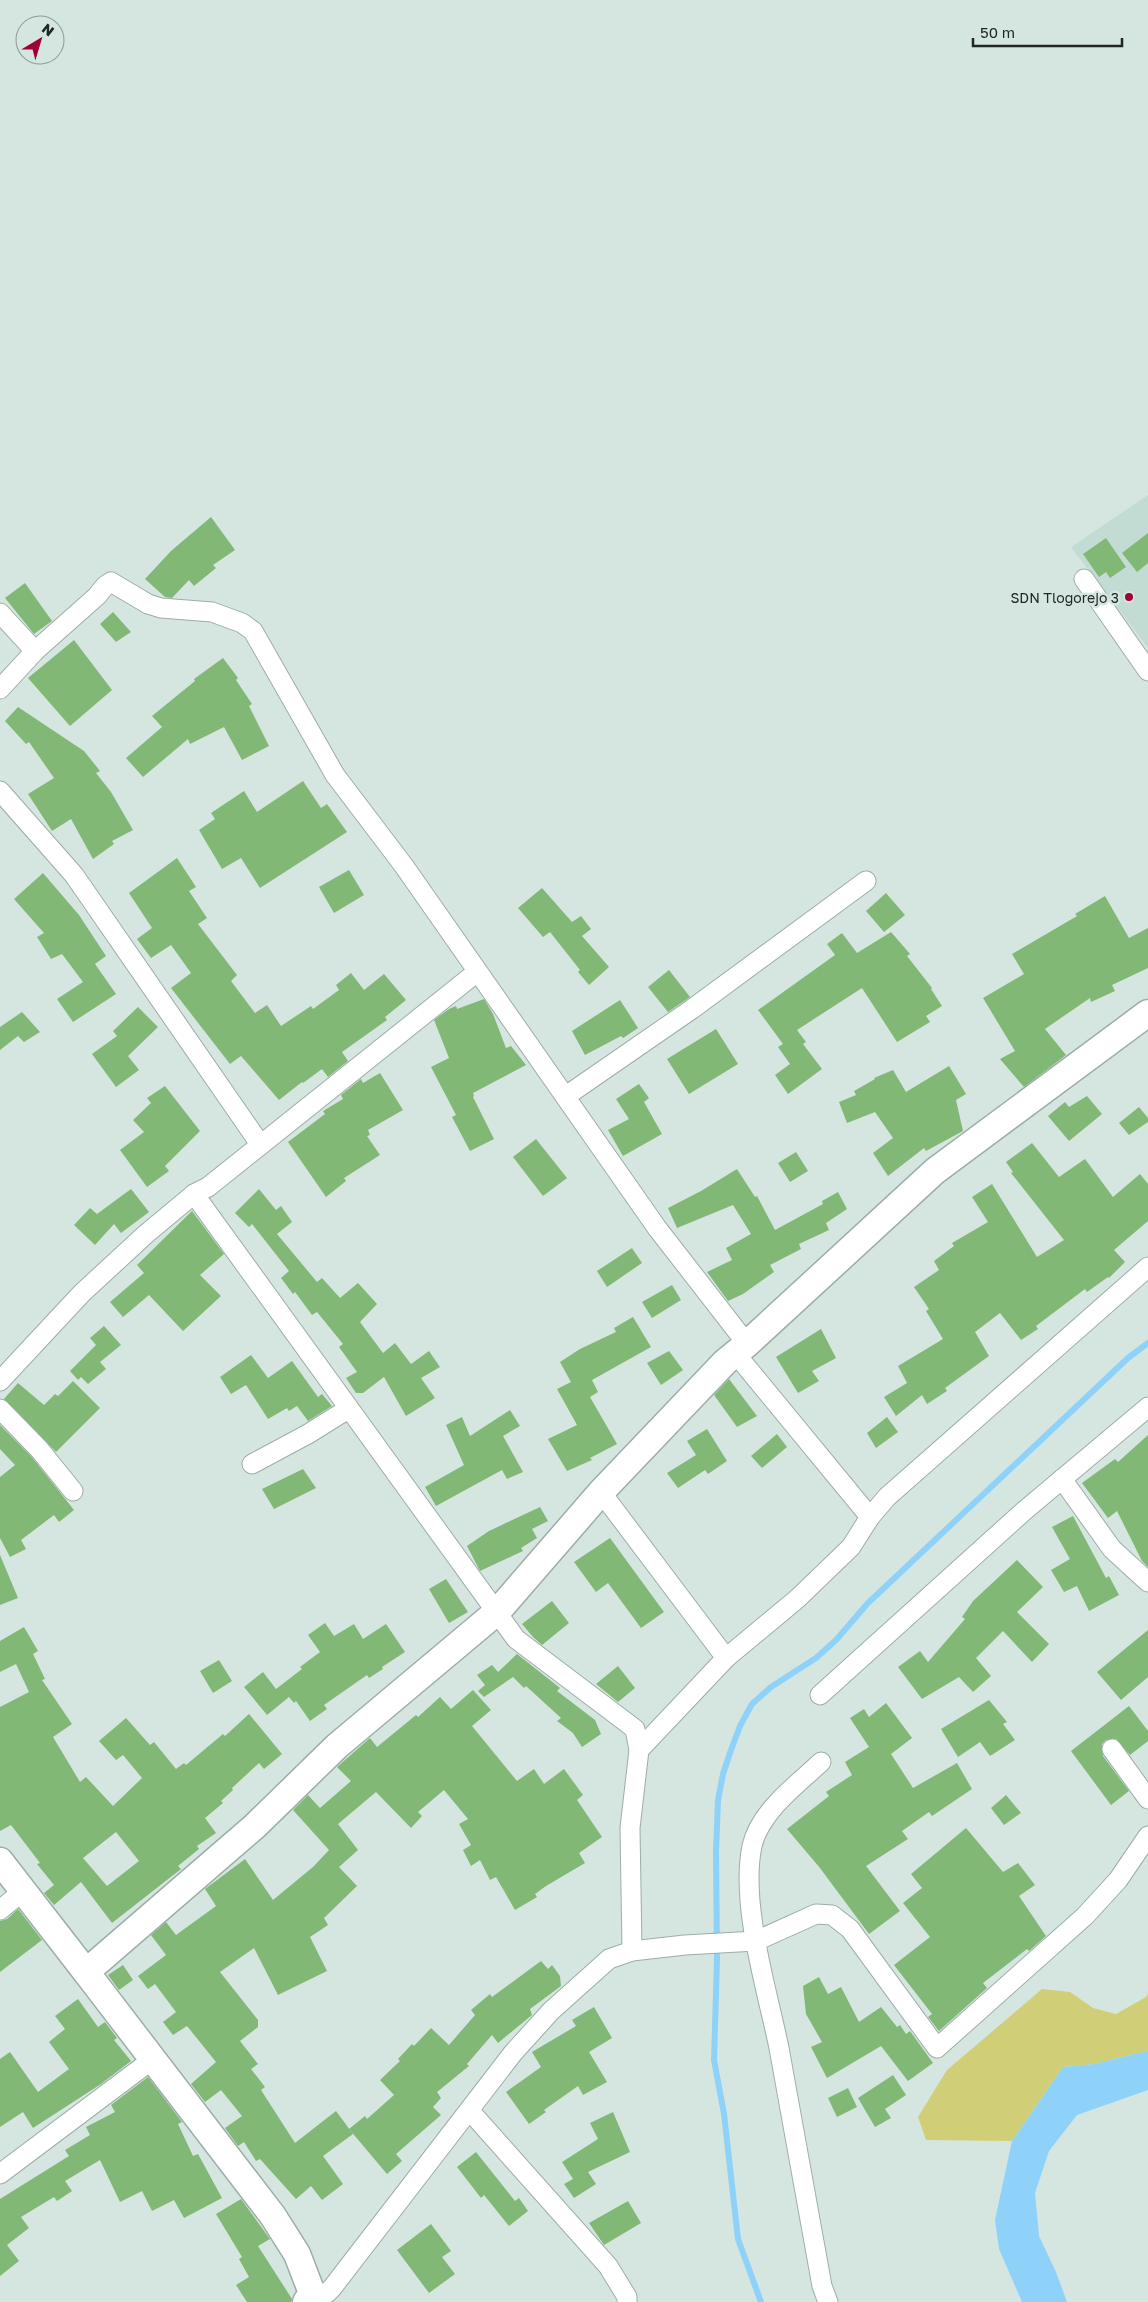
<svg xmlns="http://www.w3.org/2000/svg" width="1148" height="2302" viewBox="0 0 1148 2302" font-family="'Golos Text',sans-serif">
<style>
.built{fill:#c3dcd3}
.green{fill:#d0cf78}
.water{fill:#8ed1f9}
.lines{fill:none;stroke-linecap:round;stroke-linejoin:round}
.stream{stroke:#8ed1f9;stroke-width:6}
.building{fill:#81b876;fill-rule:evenodd}
.street-casing{stroke:#9dada7;stroke-width:21}
.secondary-casing{stroke:#9dada7;stroke-width:29}
.street{stroke:#fff;stroke-width:19}
.secondary{stroke:#fff;stroke-width:26}
.poi-dot{fill:#a00039;stroke:#d5e6e0;stroke-width:2}
.labels{text-anchor:middle;dominant-baseline:central;stroke-width:5;stroke-linejoin:round;paint-order:stroke}
.poi-label{font-size:14px;fill:#202724;stroke:#d5e6e0;text-anchor:end}
</style>
<rect width="100%" height="100%" fill="#d5e6e0"/>
<path class="built" d="M1148 495V648L1071 547Z"/>
<path class="green" d="M1042 1989 1070 1992 1093 2008 1116 2014 1146 1997 1148 1993V2051L1094 2064 1063 2067 1012 2141 926 2140 918 2117 947 2070Z"/>
<path class="water" d="M1148 2051V2090L1077 2115 1049 2151 1035 2193 1039 2236 1056 2272 1067 2302H1022L999 2249 995 2220 1012 2141 1063 2067 1094 2064Z"/>
<g class="lines">
<path class="stream" d="M761 2302 738 2239 724 2114 714 2060 717 1959 716 1852 718 1800 723 1774 731 1750 740 1726 752 1704 771 1687 816 1658 836 1640 868 1603 1128 1358 1148 1343"/>
</g>
<g class="building">
<path d="M211 517 235 550 213 565 216 568 194 586 189 580 172 598 165 597 145 579 171 551Z"/>
<path d="M1148 533V563L1137 572 1122 553Z"/>
<path d="M1106 538 1126 567 1110 578 1106 572 1099 577 1083 554Z"/>
<path d="M25 583 52 621 34 634 5 598Z"/>
<path d="M113 612 131 632 116 642 100 624Z"/>
<path d="M74 640 112 690 70 726 28 678Z"/>
<path d="M223 658 238 678 236 680 252 704 249 706 269 746 242 760 224 727 190 744 188 739 143 777 126 758 162 727 152 716 195 681 194 679Z"/>
<path d="M18 707 84 751 100 771 96 773 111 792 133 830 112 841 114 844 93 859 71 819 52 831 28 794 54 778 29 742 26 744 5 721Z"/>
<path d="M303 781 321 808 327 804 347 832 260 888 241 858 222 869 199 830 215 819 211 813 244 791 257 812Z"/>
<path d="M177 858 196 887 189 891 207 918 198 924 237 975 231 981 255 1013 267 1005 281 1026 311 1006 313 1009 339 990 336 985 351 973 364 990 384 974 406 1000 385 1017 387 1020 342 1052 348 1061 328 1077 322 1069 303 1083 302 1082 279 1100 241 1056 230 1064 171 988 191 973 171 945 151 958 137 939 152 928 129 893Z"/>
<path d="M349 870 364 895 334 913 319 887Z"/>
<path d="M43 873 79 915 106 956 95 964 116 994 73 1022 57 999 83 982 62 954 51 959 37 937 44 933 14 899Z"/>
<path d="M542 888 572 922 581 916 591 929 582 936 609 967 589 985 578 972 580 970 550 932 543 937 518 908Z"/>
<path d="M886 893 905 915 884 932 866 911Z"/>
<path d="M1105 896 1129 938 1148 928V968L1112 985 1115 991 1091 1002 1090 998 1045 1029 1066 1055 1024 1087 1000 1059 1015 1051 983 998 1024 974 1012 954 1077 916 1075 914Z"/>
<path d="M891 932 910 954 907 956 932 988 931 989 942 1006 926 1016 930 1022 897 1042 862 988 797 1030 806 1042 803 1044 822 1069 788 1094 775 1075 790 1064 778 1047 783 1044 758 1010 835 955 827 944 842 933 857 953Z"/>
<path d="M669 970 690 997 668 1012 648 987Z"/>
<path d="M484 999 493 1014 506 1048 511 1046 526 1065 473 1093 474 1096 473 1097 494 1139 470 1151 452 1117 456 1115 431 1067 449 1058 434 1020 449 1009 456 1006 457 1009Z"/>
<path d="M620 1000 638 1028 623 1038 621 1036 585 1055 572 1031Z"/>
<path d="M138 1007 158 1027 128 1056 139 1070 116 1087 92 1054 117 1036 113 1031Z"/>
<path d="M22 1012 40 1032 24 1042 18 1036 0 1050V1027Z"/>
<path d="M716 1029 738 1064 689 1094 667 1059Z"/>
<path d="M949 1066 966 1094 956 1100 963 1131 926 1151 924 1148 888 1176 873 1153 893 1138 875 1112 847 1123 839 1102 856 1095 854 1091 875 1079 874 1078 893 1070 906 1092Z"/>
<path d="M380 1073 403 1110 368 1130 370 1135 367 1136 380 1155 344 1178 346 1181 326 1197 288 1142 325 1114 323 1111 343 1099 341 1095 361 1079 363 1083Z"/>
<path d="M639 1084 649 1098 644 1102 662 1134 623 1156 608 1130 629 1119 616 1099Z"/>
<path d="M165 1086 200 1131 165 1166 169 1171 147 1187 120 1150 144 1132 133 1120 151 1103 147 1098Z"/>
<path d="M1087 1096 1102 1114 1069 1141 1048 1116 1065 1102 1069 1107Z"/>
<path d="M1139 1107 1148 1118V1122L1129 1135 1119 1123Z"/>
<path d="M536 1139 567 1178 543 1196 513 1157Z"/>
<path d="M1032 1143 1059 1177 1085 1159 1113 1197 1140 1174 1148 1184V1221L1114 1250 1125 1262 1109 1278 1108 1277 1087 1292 1085 1289 1036 1326 1038 1329 1021 1340 1000 1313 975 1332 989 1356 945 1388 947 1391 927 1404 922 1395 896 1416 884 1397 907 1383 898 1366 943 1339 926 1311 929 1309 914 1287 939 1270 934 1261 954 1246 952 1243 988 1222 972 1197 992 1184 1037 1257 1064 1240 1011 1173 1013 1172 1006 1162Z"/>
<path d="M796 1152 808 1171 790 1182 778 1163Z"/>
<path d="M737 1169 755 1197 757 1196 775 1230 823 1204 822 1201 838 1192 847 1209 826 1223 829 1230 799 1244 801 1249 770 1265 774 1272 743 1294 728 1301 707 1272 732 1260 726 1248 751 1234 733 1205 677 1228 668 1208 701 1191Z"/>
<path d="M131 1189 149 1212 121 1233 114 1224 95 1245 74 1225 90 1208 97 1214Z"/>
<path d="M259 1189 276 1210 281 1206 292 1222 277 1234 317 1282 322 1278 340 1298 358 1283 377 1304 360 1322 383 1353 395 1343 411 1364 429 1351 440 1367 421 1378 435 1398 406 1416 384 1377 363 1393H356L346 1378 357 1372 339 1347 343 1344 317 1312 312 1315 295 1292 293 1294 281 1278 289 1271 252 1224 249 1227 235 1213Z"/>
<path d="M192 1211 224 1254 200 1275 221 1296 183 1331 149 1295 123 1317 110 1302 144 1273 137 1265Z"/>
<path d="M632 1248 642 1263 607 1287 597 1271Z"/>
<path d="M672 1285 681 1300 652 1318 642 1302Z"/>
<path d="M633 1317 651 1347 592 1380 598 1392 590 1397 617 1444 590 1458 592 1460 567 1471 548 1439 577 1425 557 1389 571 1382 560 1362 580 1349 616 1332 614 1328Z"/>
<path d="M104 1326 121 1345 100 1362 106 1369 88 1384 81 1377 78 1380 70 1371 96 1345 90 1338Z"/>
<path d="M821 1329 836 1358 812 1371 819 1381 798 1393 776 1357Z"/>
<path d="M669 1351 683 1370 661 1385 647 1363Z"/>
<path d="M251 1355 268 1378 292 1361 318 1397 322 1394 332 1406 308 1421 297 1406 289 1411 287 1408 268 1419 246 1385 231 1394 220 1377Z"/>
<path d="M729 1379 757 1416 737 1427 714 1395Z"/>
<path d="M73 1381 100 1408 56 1452 4 1399 18 1383 44 1405 55 1394 58 1396Z"/>
<path d="M510 1410 520 1426 503 1436 523 1472 507 1479 502 1470 436 1506 425 1487 464 1465 446 1425 462 1417 470 1436Z"/>
<path d="M887 1417 898 1432 876 1448 867 1433Z"/>
<path d="M0 1425 31 1456 74 1510 59 1522 54 1515 21 1540 26 1549 10 1557 0 1538V1477L15 1465 0 1449Z"/>
<path d="M707 1429 727 1461 708 1474 705 1470 678 1488 667 1473 696 1455 687 1441Z"/>
<path d="M777 1434 787 1447 762 1468 751 1456Z"/>
<path d="M1148 1435V1567L1142 1561 1117 1511 1108 1518 1082 1483 1115 1459 1118 1462Z"/>
<path d="M303 1469 316 1488 274 1509 262 1489Z"/>
<path d="M540 1507 548 1521 532 1529 537 1538 521 1548 523 1551 480 1571 467 1546 489 1531Z"/>
<path d="M1073 1516 1106 1578 1109 1576 1119 1595 1089 1611 1077 1586 1064 1592 1051 1570 1070 1559 1052 1527Z"/>
<path d="M610 1538 664 1612 641 1628 608 1583 596 1592 574 1562Z"/>
<path d="M0 1555 18 1598 0 1605Z"/>
<path d="M1017 1560 1043 1587 1017 1612 1049 1644 1032 1662 1003 1631 976 1658 991 1676 973 1692 959 1677 922 1699 898 1667 920 1651 928 1662 965 1619 962 1617 973 1601Z"/>
<path d="M446 1579 468 1612 449 1623 429 1589Z"/>
<path d="M552 1601 569 1623 542 1645 533 1637 522 1624Z"/>
<path d="M325 1623 334 1636 354 1624 363 1639 386 1624 405 1652 382 1667 383 1669 369 1678 367 1675 324 1705 327 1709 310 1721 296 1701 294 1703 289 1697 267 1715 244 1687 263 1672 276 1689 302 1669 300 1667 320 1652 308 1635Z"/>
<path d="M24 1627 38 1651 33 1654 45 1679 42 1680 72 1724 53 1737 80 1782 86 1777 113 1806 142 1778 123 1755 116 1760 99 1741 126 1718 150 1745 154 1742 176 1769 184 1763 186 1765 223 1734 225 1736 249 1714 282 1754 264 1769 259 1763 232 1788 233 1790 221 1801 223 1803 205 1818 216 1833 197 1846 199 1849 178 1866 181 1869 112 1923 81 1882 54 1905 44 1893 54 1885 37 1864 40 1863 11 1825 0 1831V1707L29 1692 16 1664 0 1672V1641ZM116 1832 139 1861 107 1886 83 1858Z"/>
<path d="M1148 1630V1677L1121 1700 1097 1672Z"/>
<path d="M517 1654 560 1688 557 1691 595 1720 601 1734 582 1747 573 1733 557 1721 561 1718 526 1686 524 1688 513 1677 484 1697 478 1691 485 1685 477 1675 492 1665 498 1672Z"/>
<path d="M219 1660 232 1681 213 1693 200 1671Z"/>
<path d="M618 1666 635 1688 618 1702 596 1684Z"/>
<path d="M473 1690 491 1710 472 1726 517 1781 534 1769 544 1784 564 1769 583 1795 577 1800 602 1837 579 1853 585 1863 546 1886 535 1894 537 1897 515 1910 496 1877 490 1880 480 1860 471 1866 463 1850 471 1845 459 1824 468 1819 444 1790 418 1812 422 1816 411 1828 376 1792 338 1824 358 1850 339 1867 357 1886 324 1918 328 1925 310 1937 327 1971 278 1995 254 1948 220 1972 258 2020V2027L240 2041 258 2064 251 2069 265 2087 261 2090 295 2143 336 2111 353 2134 323 2156 343 2184 322 2200 311 2186 296 2199 260 2159 256 2161 244 2142 238 2146 225 2128 242 2116 221 2090 205 2102 191 2084 216 2062 187 2026 173 2035 163 2022 176 2012 155 1984 148 1989 138 1976 166 1955 151 1935 166 1922 176 1935 216 1906 205 1889 245 1859 273 1900 313 1867 329 1850 293 1810 308 1795 320 1808 351 1781 337 1767 370 1738 377 1747 416 1715 418 1717 440 1697 451 1709Z"/>
<path d="M989 1700 1007 1722 1003 1724 1015 1740 990 1756 980 1742 958 1757 941 1729Z"/>
<path d="M886 1703 912 1738 891 1754 913 1788 957 1763 972 1789 932 1816 929 1812 902 1831 908 1839 866 1866 900 1911 869 1934 820 1868 787 1829 829 1796 826 1792 852 1775 845 1762 869 1747 850 1718 864 1709 869 1717Z"/>
<path d="M1129 1706 1148 1731V1741L1130 1755 1116 1739 1106 1740 1102 1744 1103 1756 1129 1791 1111 1805 1071 1751Z"/>
<path d="M1006 1795 1021 1813 1004 1825 991 1808Z"/>
<path d="M966 1828 1003 1872 1018 1863 1035 1885 1019 1896 1046 1936 1029 1951 1027 1949 983 1983 987 1988 939 2031 928 2017 932 2014 894 1965 930 1937 903 1903 922 1888 911 1874Z"/>
<path d="M18 1909 42 1940 0 1972V1921L7 1919Z"/>
<path d="M541 1961 548 1969 552 1965 560 1976 561 1986 530 2009 532 2015 498 2043 492 2035 467 2064 469 2066 437 2092 441 2098 433 2107 441 2115 396 2154 402 2161 387 2174 349 2129 365 2116 367 2119 394 2095 380 2080 400 2061 398 2059 412 2044 414 2046 431 2028 449 2045 475 2015 471 2010 490 1994 492 1997Z"/>
<path d="M123 1965 133 1980 119 1990 108 1975Z"/>
<path d="M819 1977 828 1994 841 1987 859 2022 881 2007 897 2027 900 2025 906 2034 910 2031 933 2063 908 2081 881 2046 827 2078 811 2047 822 2042 806 2014 803 1986Z"/>
<path d="M78 1999 98 2027 105 2022 117 2038 114 2040 131 2061 101 2084 33 2128 23 2112 0 2127V2059L10 2052 38 2092 69 2069 49 2042 65 2029 55 2016Z"/>
<path d="M594 2007 612 2038 589 2052 607 2082 583 2095 578 2086 544 2110 546 2112 529 2124 506 2092 541 2067 532 2052 576 2026 572 2020Z"/>
<path d="M893 2075 906 2095 885 2109 891 2118 875 2127 858 2098Z"/>
<path d="M148 2077 182 2122 178 2124 193 2156 198 2154 222 2198 184 2218 174 2200 152 2211 142 2191 120 2202 100 2160 65 2181 72 2191 57 2201 54 2197 21 2217 29 2228 7 2245 19 2261 0 2276V2199L69 2156 65 2150 90 2135 86 2127 115 2112 111 2105Z"/>
<path d="M848 2088 857 2107 837 2117 828 2098Z"/>
<path d="M613 2112 630 2152 588 2172 596 2184 574 2198 564 2184 573 2179 562 2162 598 2139 590 2123Z"/>
<path d="M476 2152 515 2201 519 2198 528 2211 509 2226 484 2195 481 2198 457 2167Z"/>
<path d="M241 2199 270 2239 258 2246 292 2299 291 2302H247L236 2285 249 2277 239 2259 242 2257 216 2214Z"/>
<path d="M628 2201 641 2223 604 2245 589 2223Z"/>
<path d="M431 2224 451 2251 442 2257 455 2274 429 2293 397 2250Z"/>
</g>
<g class="lines">
<g class="street-casing">
<g id="street">
<path d="M1084 579 1148 671"/>
<path d="M0 613 35 651"/>
<path d="M0 689 35 651 97 596 105 586 111 582 148 604 161 608 212 612 242 623 253 631 335 775 404 866 657 1228 747 1344"/>
<path d="M0 791 74 875 260 1144"/>
<path d="M566 1096 692 1009 866 881"/>
<path d="M194 1194 516 1639 635 1729 639 1750 630 1828 632 1951"/>
<path d="M735 1353 870 1517 887 1497 1148 1267"/>
<path d="M0 1381 82 1293 146 1234 194 1194 208 1187 477 972"/>
<path d="M0 1409 39 1449 73 1491"/>
<path d="M252 1464 308 1434 348 1409"/>
<path d="M1062 1479 1112 1549 1148 1582"/>
<path d="M601 1492 726 1658"/>
<path d="M820 1695 1024 1511 1148 1407"/>
<path d="M1112 1749 1148 1799"/>
<path d="M639 1750 726 1658 797 1599 851 1547 870 1517"/>
<path d="M821 1762C797 1785 760 1811 752 1846 740 1904 767 1989 779 2048 794 2127 807 2207 822 2286L828 2302"/>
<path d="M0 1910 23 1891"/>
<path d="M470 2111 608 2266 627 2297V2302"/>
<path d="M0 2174 153 2059"/>
<path d="M312 2293H327L332 2288 513 2053 551 2011 609 1959 632 1951 685 1945 756 1941 816 1914 832 1915 850 1929 937 2048 1085 1916 1118 1880 1148 1836"/>
</g>
</g>
<g class="secondary-casing">
<g id="secondary">
<path d="M0 1861 86 1972 255 1826 337 1746 498 1611 601 1492 725 1362 747 1344 935 1171 1148 1013"/>
<path d="M86 1972 273 2216 297 2254 312 2293 306 2302"/>
</g>
</g>
<use href="#street" class="street"/>
<use href="#secondary" class="secondary"/>
</g>
<circle class="poi-dot" cx="1129" cy="597" r="5"/>
<g class="labels">
<g class="poi-label">
<text x="1119" y="597">SDN Tlogorejo 3</text>
</g>
</g>
<g transform="translate(40 40) rotate(38)"><circle r="24" fill="#d5e6e0" stroke="#8d9a95"/>
<path d="M0-4L9 19L0 12L-9 19Z" fill="#a00039"/>
<text y="-8" font-size="14" font-weight="bold" text-anchor="middle" fill="#202724">N</text>
</g>
<path d="M973 38v8h149v-8" fill="none" stroke="#202724" stroke-width="2.5"/>
<text x="980" y="38" font-size="15" fill="#202724" stroke="#d5e6e0" stroke-width="4" paint-order="stroke">50 m</text>
</svg>
